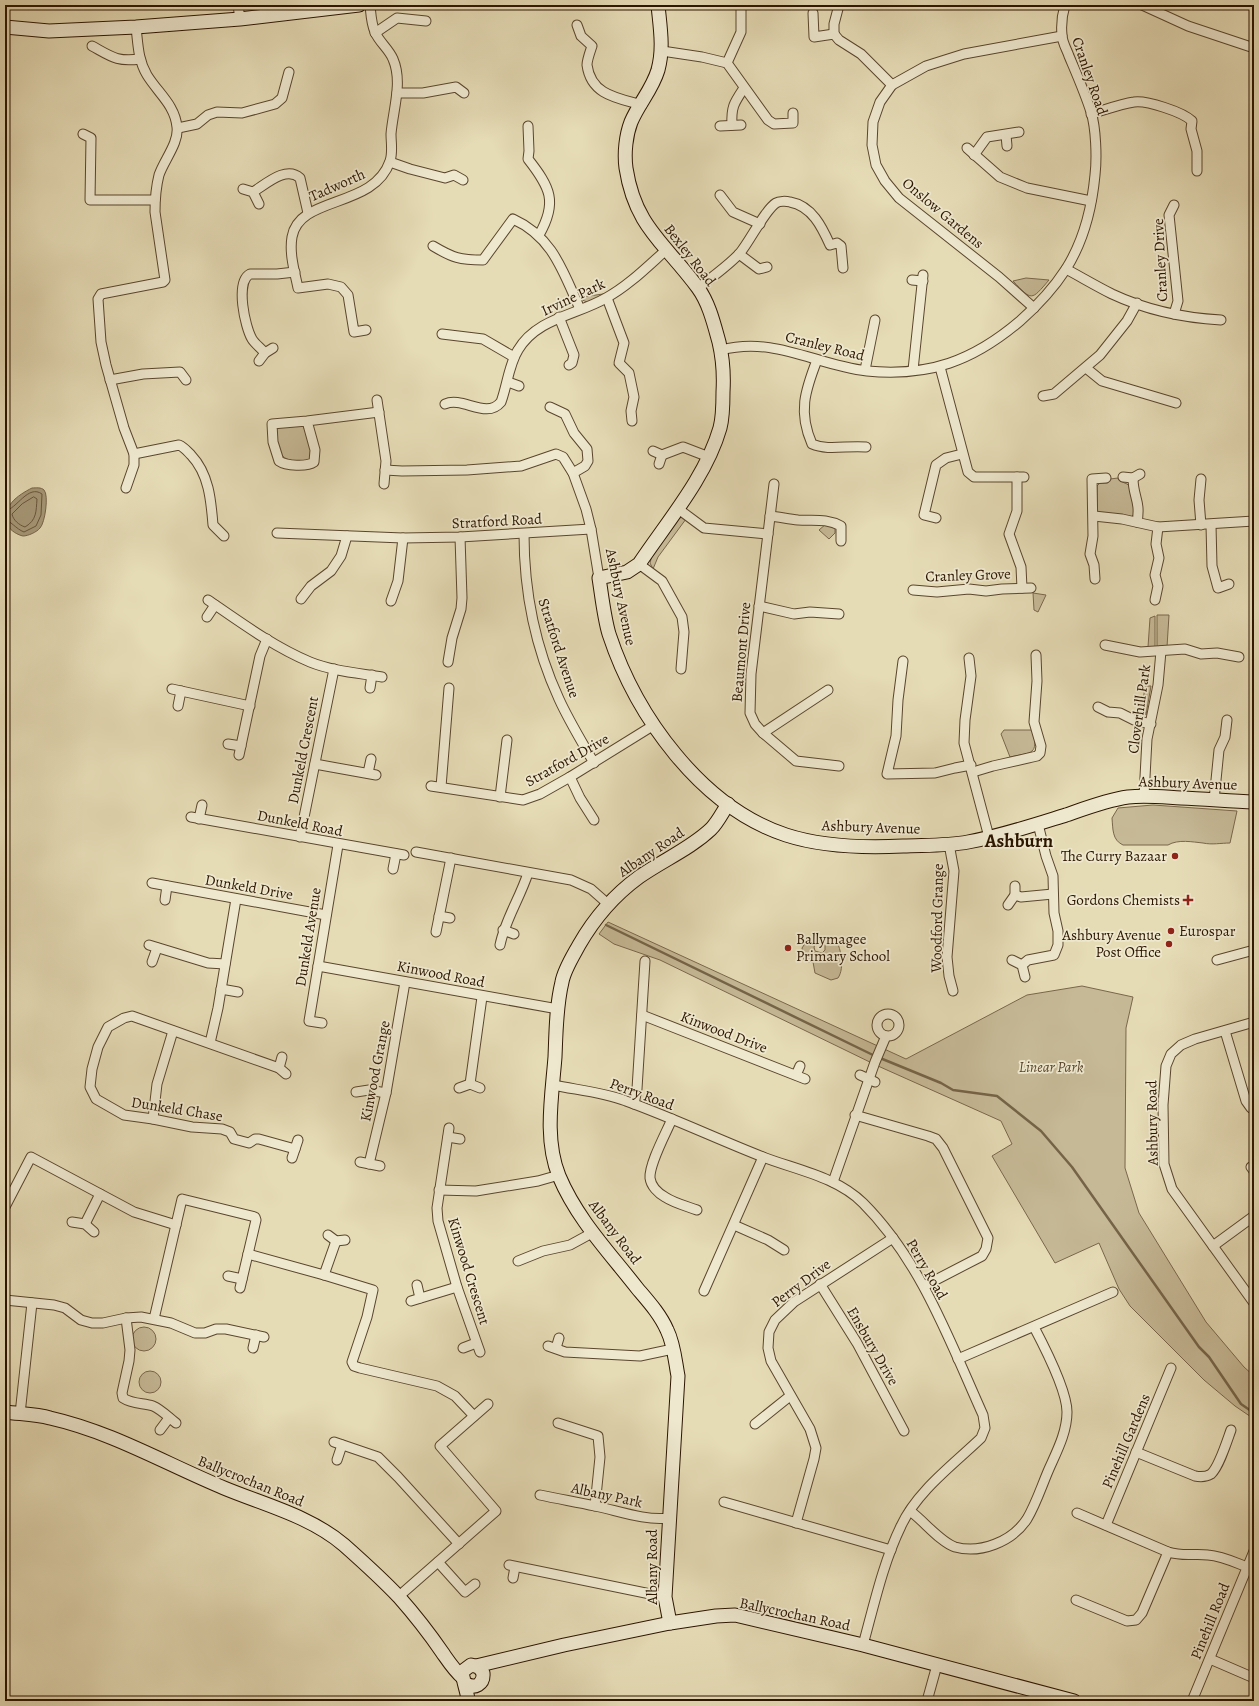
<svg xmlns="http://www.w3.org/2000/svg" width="1259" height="1706" viewBox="0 0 1259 1706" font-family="Alegreya,serif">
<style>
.green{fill:#c6b996;stroke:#79674b}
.water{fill:#a69877;stroke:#756447}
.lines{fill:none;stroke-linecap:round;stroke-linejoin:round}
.shore{stroke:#69563c;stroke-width:1}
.stream{stroke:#756447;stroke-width:2.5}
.street-casing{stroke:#5a462d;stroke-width:11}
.secondary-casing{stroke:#2c1500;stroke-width:15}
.street{stroke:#eee8cf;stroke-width:9}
.secondary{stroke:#eee8cf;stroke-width:13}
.poi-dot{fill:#8f2418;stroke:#eee8cf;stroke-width:1.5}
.labels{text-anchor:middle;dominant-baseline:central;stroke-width:3.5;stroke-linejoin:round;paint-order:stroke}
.street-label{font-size:15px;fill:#2c1500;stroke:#eee8cf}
.poi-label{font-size:15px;fill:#2c1500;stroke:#eee8cf;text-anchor:end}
.park-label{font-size:15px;font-style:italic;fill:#5a462d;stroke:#eee8cf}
.district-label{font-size:19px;font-weight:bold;fill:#2c1500;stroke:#eee8cf}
</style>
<rect width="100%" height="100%" fill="#e5dbb5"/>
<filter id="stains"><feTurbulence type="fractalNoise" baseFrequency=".005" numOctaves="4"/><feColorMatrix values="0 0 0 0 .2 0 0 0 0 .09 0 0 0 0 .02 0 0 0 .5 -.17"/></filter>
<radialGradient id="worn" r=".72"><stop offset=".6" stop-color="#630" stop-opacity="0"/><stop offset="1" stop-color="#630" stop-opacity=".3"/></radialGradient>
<g class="green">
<path d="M1026 278 1049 280C1031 301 1032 301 1013 281Z"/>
<path d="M603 294 604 296 587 302 580 299 582 297Z"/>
<path d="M280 426H302L304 428 313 453 311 458C306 462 301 461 296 461 276 459 278 447 276 431Z"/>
<path d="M1118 478 1120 481 1127 484 1130 487 1135 513 1131 517 1099 512 1097 511V486L1100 483H1108L1110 479Z"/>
<path d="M684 517 686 519 658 557 653 569 650 563 652 555 679 518Z"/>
<path d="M826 524 835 528V533L829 539 819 530Z"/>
<path d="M1033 593 1046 595 1038 612 1034 610Z"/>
<path d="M1157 615H1169L1167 647H1157Z"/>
<path d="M1155 616V647H1148L1150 618Z"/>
<path d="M1145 686H1151L1146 715 1143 702Z"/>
<path d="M1004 730H1033C1038 755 1033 752 1010 757L1001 734Z"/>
<path d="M1153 805 1237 811 1230 843C1221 843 1212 845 1203 843 1193 842 1178 839 1168 845H1123C1112 840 1113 829 1112 818L1118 808Z"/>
<path d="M608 922 906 1059 1027 995 1082 986 1133 997 1126 1028 1125 1168 1139 1213 1206 1322 1244 1367 1254 1376V1419L1235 1406 1204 1380 1130 1306 1119 1289 1099 1243 1055 1263 992 1156 1012 1144 1001 1121 878 1066 660 960 614 944 599 934Z"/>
<path d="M830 937H834C841 946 845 968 838 978L831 980 815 973 813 962H809L804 960 802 948 806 942 811 941 816 943 814 947 815 951 822 953 825 950V945Z"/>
<circle cx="144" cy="1339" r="12"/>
<circle cx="150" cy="1382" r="11"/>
</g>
<path class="water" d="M32 488C36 488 41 487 44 490 49 495 45 523 40 528 37 532 28 536 23 536 18 535 11 531 8 526 0 507 18 495 32 488Z"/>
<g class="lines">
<g class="shore">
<path d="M34 497 37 499C36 511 37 520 25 527 19 525 13 520 12 514L22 504Z"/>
<path d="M5 511C17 509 28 484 42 494L41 515 36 526 24 532C16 529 10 520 5 520"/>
</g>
<g class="stream">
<path d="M606 925 875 1056"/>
<path d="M880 1058 941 1083 953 1090 997 1096 1041 1131 1072 1167 1199 1347 1209 1357 1241 1404 1254 1413"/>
</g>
<g class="street-casing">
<g id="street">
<path d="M238 5 240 19"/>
<path d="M1142 5 1188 26 1254 48"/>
<path d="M813 13 814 37 834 34"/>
<path d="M577 25 581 36 592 46C590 52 587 60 587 65 591 95 617 98 642 105"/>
<path d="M375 33 397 18 426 21"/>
<path d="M834 34 839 40 861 54 892 85"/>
<path d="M834 34V24L839 5"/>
<path d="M92 46C112 57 117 62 140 59"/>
<path d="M662 51 702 57 727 63 768 120 774 124 793 123V113"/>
<path d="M727 63 741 32V5"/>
<path d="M397 93H423L456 87 464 93"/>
<path d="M1091 114C1105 110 1120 104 1134 102 1146 100 1183 112 1192 121L1191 129 1197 151V171"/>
<path d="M732 125C731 107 734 103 744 88"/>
<path d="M528 126 529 151 528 159C550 187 558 202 539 235"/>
<path d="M720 126 741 125"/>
<path d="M178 128 197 124 208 115 217 112 242 113 275 104 282 98 289 72"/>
<path d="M83 134 91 138 90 200H155"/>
<path d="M1006 135 1007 146"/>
<path d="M967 148 1000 177 1027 188 1091 201"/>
<path d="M974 155 987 137 1019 132"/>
<path d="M390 162 410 169 445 178 454 175 463 180"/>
<path d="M243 189 253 192 259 204"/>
<path d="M253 192C265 185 286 165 300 178L308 213"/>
<path d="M720 195 733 212 760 224"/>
<path d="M1174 205 1169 215 1178 301 1174 314"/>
<path d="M433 246C453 258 460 260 483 260L513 219C553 237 563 272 580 309"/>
<path d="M739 254 759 269 767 267"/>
<path d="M1066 269C1081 277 1096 286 1112 294 1146 310 1185 318 1221 320"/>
<path d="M912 280 923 281"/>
<path d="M698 288C712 277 728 266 740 253 750 241 765 210 776 203 779 201 786 201 790 202 812 206 822 227 830 245L837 243 841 246 843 268"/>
<path d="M607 298 624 343 619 363 629 373 634 397 631 411 632 421"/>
<path d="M1034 308 999 277 899 198 885 181 876 165 872 145 873 122 880 102 892 85 926 66 964 54 1062 36"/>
<path d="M559 317 574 355 572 363 569 365"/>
<path d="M366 330 354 332 348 295 341 287 328 284 298 288C295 273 289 254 292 237 299 195 374 209 390 161 393 152 391 143 391 134 393 110 403 82 393 59 389 49 379 42 375 32 371 23 371 14 370 5"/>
<path d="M442 334 483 339 514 357"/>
<path d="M721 350C775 336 815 365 867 371 929 377 973 361 1020 321 1037 306 1053 289 1066 269 1083 242 1092 207 1095 175 1097 158 1096 128 1091 112 1085 93 1077 75 1069 56 1067 50 1062 42 1062 35 1061 25 1062 15 1065 5"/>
<path d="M265 353C261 348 255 344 252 339 245 327 235 282 250 274H277L295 272"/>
<path d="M817 360C805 391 798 412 812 444 828 451 848 445 866 447"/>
<path d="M259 361 265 353 273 348"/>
<path d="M940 367 968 472 974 477H1024"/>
<path d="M1086 368 1102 381 1176 403"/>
<path d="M865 370 875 320"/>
<path d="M913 370 923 275"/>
<path d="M110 380 143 374 180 372 186 380"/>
<path d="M508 382 519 386"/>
<path d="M1043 396 1054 394 1100 355 1127 321 1137 303"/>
<path d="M377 400 386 461 384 484"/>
<path d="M445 404C463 396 486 420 501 402 507 386 509 364 518 350 537 318 577 315 606 298 628 286 647 267 666 250"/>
<path d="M550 407 565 414 574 433 587 449 588 461 585 466 573 473"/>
<path d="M307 421 315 450 314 462C307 467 286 466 279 461L273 442 272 424 307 421 379 412"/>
<path d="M653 451 662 455 659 464"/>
<path d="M134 454 179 445C184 447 187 451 191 455 209 474 211 500 213 525L224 536"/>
<path d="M662 455 683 447 709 457"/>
<path d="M385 470 402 471 467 470 521 466 556 454 563 457 573 473 586 509 591 529 599 578"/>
<path d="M1017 477V511L1009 534 1021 567 1022 588"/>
<path d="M1123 477 1133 478 1140 474"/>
<path d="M1133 478C1133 497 1141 501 1137 522"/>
<path d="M774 484 751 674 750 713 755 724 763 733 796 761 839 766"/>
<path d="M126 488 134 465V454L124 428 106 365 101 342 98 299 101 294 163 282 165 280 155 212C155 200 156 187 159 175 164 160 179 143 177 127 175 105 158 93 147 75 138 60 138 44 136 27"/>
<path d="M677 508 704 528 768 534"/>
<path d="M770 516C779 517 789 519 798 520 814 521 826 518 841 526V541"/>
<path d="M1094 516 1122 519 1158 527 1254 521"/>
<path d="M936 518 924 515 936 465 946 458 962 454"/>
<path d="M1201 525 1199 500 1201 479"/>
<path d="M1211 525 1212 566 1218 588 1229 584"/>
<path d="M277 533 403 538 460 537 591 529"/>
<path d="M524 534C524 590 535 647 559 699 569 721 582 742 594 763"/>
<path d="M639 564 662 581 682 617 684 632 681 669"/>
<path d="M1095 579 1094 565 1090 554 1093 536 1092 479 1106 478"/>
<path d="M913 590 937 592 969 589 986 591 1002 589 1031 588"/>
<path d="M301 599 311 586 331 571 341 556 347 536"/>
<path d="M208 600C240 622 274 647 310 662 332 671 358 673 382 677"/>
<path d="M1155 600 1158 586 1155 575 1159 558 1156 544 1158 527"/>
<path d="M391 601 398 581 403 538"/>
<path d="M759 606 794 614 810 612 839 614"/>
<path d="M207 617 215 605"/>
<path d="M1105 645 1140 652 1185 649 1201 654 1217 653 1239 657"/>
<path d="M969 658 971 676 965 720 964 743 989 837"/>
<path d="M903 661 898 700 896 736 887 774 935 773 955 768 971 765"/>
<path d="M448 662 452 638 461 609 462 598 460 537"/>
<path d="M370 688 372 675"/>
<path d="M172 689 250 706"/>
<path d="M178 706 181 691"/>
<path d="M1098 707 1108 712 1120 713 1134 720 1151 724"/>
<path d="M763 733 828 690"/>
<path d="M228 744 241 746"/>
<path d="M239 755 260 656 267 639"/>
<path d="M315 764 376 775"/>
<path d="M973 772 993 766 1037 756 1040 753 1041 746 1034 722 1037 681 1036 655"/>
<path d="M368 773 371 759"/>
<path d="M570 777 580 798 594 820"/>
<path d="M431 786 523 800 540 794 570 777 654 725"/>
<path d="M441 787 449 688"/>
<path d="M1144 796 1147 739 1158 685 1161 651"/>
<path d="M500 797 507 740"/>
<path d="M1214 800 1219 750 1225 737 1227 720"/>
<path d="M191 817 404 855"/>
<path d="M199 819 202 805"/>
<path d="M300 837 334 669"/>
<path d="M949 844 954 871 947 957 949 976 953 991"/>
<path d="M416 852 571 880 591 889 608 904"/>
<path d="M393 869 396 854"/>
<path d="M152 883 326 915"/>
<path d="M1015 895 1021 897 1053 894"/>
<path d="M165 900 167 886"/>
<path d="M1008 905 1015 895V886"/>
<path d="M439 916 450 918"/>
<path d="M503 930 514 934"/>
<path d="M436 932 451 858"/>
<path d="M149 945 208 963 225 964"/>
<path d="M500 945C505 920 520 898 528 873"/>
<path d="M1012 960 1022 965 1025 977"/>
<path d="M1217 960 1254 950"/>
<path d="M152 962 157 948"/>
<path d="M1022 965 1028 960 1054 955 1058 945V931L1054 913 1053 876 1046 856 1038 824"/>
<path d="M318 966 558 1009"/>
<path d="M221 989 238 992"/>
<circle cx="888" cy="1025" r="11"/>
<path d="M642 1015 805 1079"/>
<path d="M1254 1022 1195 1039 1181 1045 1171 1054 1166 1066 1163 1105 1164 1164 1172 1189 1254 1303"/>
<path d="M322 1023 309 1021 338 845"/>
<path d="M1225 1031 1246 1101 1251 1108H1254"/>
<path d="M210 1043 218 1008 236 899"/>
<path d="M279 1068 282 1057"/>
<path d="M286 1074 279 1068 132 1016 124 1018 108 1027 98 1047 92 1069 90 1087 96 1099 124 1115 153 1119 192 1127 222 1129 230 1132 234 1139 249 1143 255 1139H259L295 1149"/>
<path d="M796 1075 800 1066"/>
<path d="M860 1075 875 1082"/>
<path d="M470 1084 482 997"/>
<path d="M553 1085C577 1090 603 1092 626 1101 673 1118 717 1139 763 1157 797 1170 837 1177 863 1203 921 1261 950 1342 983 1415L985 1428 981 1438C954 1464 917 1491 901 1526 883 1563 874 1605 863 1645"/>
<path d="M459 1088 470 1084 480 1088"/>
<path d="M356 1092 369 1090 386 1093"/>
<path d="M634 1104 637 1089 645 961"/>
<path d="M855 1115 928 1136 936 1139 943 1148 988 1238 986 1249 982 1256 924 1286"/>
<path d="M153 1119 157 1084 173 1031"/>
<path d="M672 1119C666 1133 649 1164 650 1178 651 1186 658 1193 665 1197 674 1203 686 1206 697 1210"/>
<path d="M449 1128 437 1208 438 1221 457 1287 480 1352"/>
<path d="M448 1137 460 1139"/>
<path d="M292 1158 298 1140"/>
<path d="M360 1162 380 1166"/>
<path d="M369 1164 386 1093 405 982"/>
<path d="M1251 1167 1254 1171"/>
<path d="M833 1182 875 1062 886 1036"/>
<path d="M439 1190 476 1191 538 1181 559 1175"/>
<path d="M5 1207 31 1157 134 1212 176 1225"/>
<path d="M72 1222 85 1224 94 1232"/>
<path d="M85 1224 100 1194"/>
<path d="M734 1225 768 1240 784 1250"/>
<path d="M328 1235 336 1241 345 1240"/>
<path d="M336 1241 324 1275 373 1290 367 1317 352 1362 354 1366 360 1368 437 1386 455 1396 474 1416"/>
<path d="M1213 1246 1254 1216"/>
<path d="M248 1254 324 1275"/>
<path d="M518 1261 543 1251 570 1245 592 1233"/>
<path d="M228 1276 242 1279"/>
<path d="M820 1284 857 1343 904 1431"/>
<path d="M417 1285 420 1298"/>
<path d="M704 1291 763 1157"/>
<path d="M5 1300 54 1305 65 1308 81 1320 92 1323H103L126 1318 141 1317 171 1323 195 1333H205L216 1329H226L264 1337"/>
<path d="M411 1301 457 1287"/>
<path d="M126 1318 130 1350 129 1361 122 1393 123 1398C132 1404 143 1403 153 1406 162 1410 168 1417 176 1423"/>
<path d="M154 1319 182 1199 255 1217 256 1220 240 1288"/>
<path d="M548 1346 565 1352 640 1356 673 1349"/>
<path d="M253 1348 256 1335"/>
<path d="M463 1348 476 1343"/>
<path d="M556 1348 559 1338"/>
<path d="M958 1359 1113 1292"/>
<path d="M20 1414 32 1303"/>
<path d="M558 1423 598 1436 600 1457 595 1506"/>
<path d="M755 1424 790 1396"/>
<path d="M160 1430 169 1418"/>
<path d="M334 1442 378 1457 398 1477 459 1544"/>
<path d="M1136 1452 1195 1476C1200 1477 1206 1477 1211 1474 1219 1467 1227 1441 1231 1430"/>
<path d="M337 1460 342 1445"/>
<path d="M540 1495C558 1499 577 1502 595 1506 619 1511 645 1521 669 1518"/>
<path d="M724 1502 891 1550"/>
<path d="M910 1511C923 1520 940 1542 955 1547 980 1554 1012 1542 1027 1519 1036 1504 1042 1485 1049 1469 1057 1451 1067 1432 1067 1412 1067 1391 1044 1346 1034 1327"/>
<path d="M1077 1513 1168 1552C1185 1557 1193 1553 1208 1555 1222 1556 1234 1562 1247 1567"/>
<path d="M796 1523 814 1459 816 1448 810 1429 771 1361 768 1348 769 1332 775 1320 794 1302 893 1238"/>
<path d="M1106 1525 1171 1368"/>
<path d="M438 1562 465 1592 475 1584"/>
<path d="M509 1565 665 1597"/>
<path d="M513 1578 515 1567"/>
<path d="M398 1597 496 1511 440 1446 488 1404"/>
<path d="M1076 1600 1127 1621 1136 1620 1142 1613 1168 1552"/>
<path d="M1210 1659 1254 1678"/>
<path d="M927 1701 937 1665"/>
<path d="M1192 1701 1254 1551"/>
</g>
</g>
<g class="secondary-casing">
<g id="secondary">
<path d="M658 5C660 27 664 48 658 70 652 90 639 103 631 122 626 135 624 153 626 168 635 227 665 243 698 288 709 303 714 324 719 342 723 359 724 375 723 392 723 404 723 417 720 428 706 477 667 522 639 564L627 572 599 578C602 597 604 617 609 634 636 716 701 807 786 835 823 847 864 848 903 846 924 845 947 846 968 842 1001 836 1034 825 1066 815 1086 808 1107 800 1128 797 1146 795 1163 797 1181 798 1205 799 1230 801 1254 802"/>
<path d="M5 27 49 31 136 27 240 19 359 5"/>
<path d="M5 1412C20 1414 36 1414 50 1418 112 1432 166 1464 224 1488 265 1505 310 1516 344 1545 362 1561 382 1579 399 1597 414 1614 429 1633 442 1652 449 1662 454 1670 463 1678"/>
<path d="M670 1623 665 1597 678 1376C675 1360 674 1344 667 1330 660 1314 648 1301 637 1288 609 1252 577 1219 559 1176 544 1139 552 1096 555 1057 556 1033 556 1007 562 982 564 970 573 956 579 945 595 917 613 896 639 877 663 860 690 849 711 829 718 822 722 813 728 804"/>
<path d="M476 1666 564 1645 670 1623 716 1616 735 1615 863 1645 1074 1701"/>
<path d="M465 1683C475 1690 484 1684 483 1673L479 1667 471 1665 463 1671C461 1678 468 1692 468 1701"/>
</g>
</g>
<use href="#street" class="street"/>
<use href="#secondary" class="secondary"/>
</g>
<g class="poi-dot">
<circle cx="1175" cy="856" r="4"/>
<path d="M1186 894h4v4h4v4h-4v4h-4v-4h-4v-4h4z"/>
<circle cx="1171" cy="931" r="4"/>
<circle cx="1169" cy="944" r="4"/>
<circle cx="788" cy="948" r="4"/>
</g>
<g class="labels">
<g class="street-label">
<text transform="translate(1090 76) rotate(71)">Cranley Road</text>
<text transform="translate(337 185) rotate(-24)">Tadworth</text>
<text transform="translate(943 213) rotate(40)">Onslow Gardens</text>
<text transform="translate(690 255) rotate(52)">Bexley Road</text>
<text transform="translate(1160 260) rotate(-93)">Cranley Drive</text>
<text transform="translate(573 297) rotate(-25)">Irvine Park</text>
<text transform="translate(825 346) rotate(14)">Cranley Road</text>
<text transform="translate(497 521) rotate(-3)">Stratford Road</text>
<text transform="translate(968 575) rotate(-2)">Cranley Grove</text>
<text transform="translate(621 597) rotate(78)">Ashbury Avenue</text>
<text transform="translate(559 648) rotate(72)">Stratford Avenue</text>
<text transform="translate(741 652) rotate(-85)">Beaumont Drive</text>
<text transform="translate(1139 709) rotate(-82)">Cloverhill Park</text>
<text transform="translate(303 750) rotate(-79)">Dunkeld Crescent</text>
<text transform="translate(567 760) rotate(-29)">Stratford Drive</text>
<text transform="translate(1188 783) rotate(2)">Ashbury Avenue</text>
<text transform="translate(300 823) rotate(11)">Dunkeld Road</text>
<text transform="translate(871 827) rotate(2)">Ashbury Avenue</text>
<text transform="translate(651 852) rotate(-34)">Albany Road</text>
<text transform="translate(249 887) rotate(10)">Dunkeld Drive</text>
<text transform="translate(937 918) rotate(-89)">Woodford Grange</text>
<text transform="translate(308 937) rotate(-81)">Dunkeld Avenue</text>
<text transform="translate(441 974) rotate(11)">Kinwood Road</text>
<text transform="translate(724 1032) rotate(21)">Kinwood Drive</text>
<text transform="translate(375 1071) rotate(-79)">Kinwood Grange</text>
<text transform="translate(642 1094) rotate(20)">Perry Road</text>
<text transform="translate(177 1109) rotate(9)">Dunkeld Chase</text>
<text transform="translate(1152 1123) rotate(-91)">Ashbury Road</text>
<text transform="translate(615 1232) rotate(53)">Albany Road</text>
<text transform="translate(927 1269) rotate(60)">Perry Road</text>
<text transform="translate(469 1271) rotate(73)">Kinwood Crescent</text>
<text transform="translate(801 1283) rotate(-37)">Perry Drive</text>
<text transform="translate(873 1346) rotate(60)">Ensbury Drive</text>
<text transform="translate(1126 1441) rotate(-67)">Pinehill Gardens</text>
<text transform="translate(251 1481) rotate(22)">Ballycrochan Road</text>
<text transform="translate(607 1495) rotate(12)">Albany Park</text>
<text transform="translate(652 1567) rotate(-90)">Albany Road</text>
<text transform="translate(795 1614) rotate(12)">Ballycrochan Road</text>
<text transform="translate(1210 1621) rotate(-68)">Pinehill Road</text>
</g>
<g class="poi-label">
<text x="1167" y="856">The Curry Bazaar</text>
<text x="1180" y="900">Gordons Chemists</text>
<text x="1179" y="931" text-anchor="start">Eurospar</text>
<text x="1161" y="935">Ashbury Avenue<tspan x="1161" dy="17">Post Office</tspan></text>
<text x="796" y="939" text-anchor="start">Ballymagee<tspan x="796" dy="17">Primary School</tspan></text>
</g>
<g class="park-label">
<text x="1051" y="1067">Linear Park</text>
</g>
<g class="district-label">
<text x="1019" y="841">Ashburn</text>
</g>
</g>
<rect width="1259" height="1706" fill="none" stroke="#e5dbb5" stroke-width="20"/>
<rect x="6" y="6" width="1247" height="1694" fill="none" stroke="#2c1500" stroke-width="2"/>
<rect x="10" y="10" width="1239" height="1686" fill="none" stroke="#2c1500"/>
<rect width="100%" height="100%" filter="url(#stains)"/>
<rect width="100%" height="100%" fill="url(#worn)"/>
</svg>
